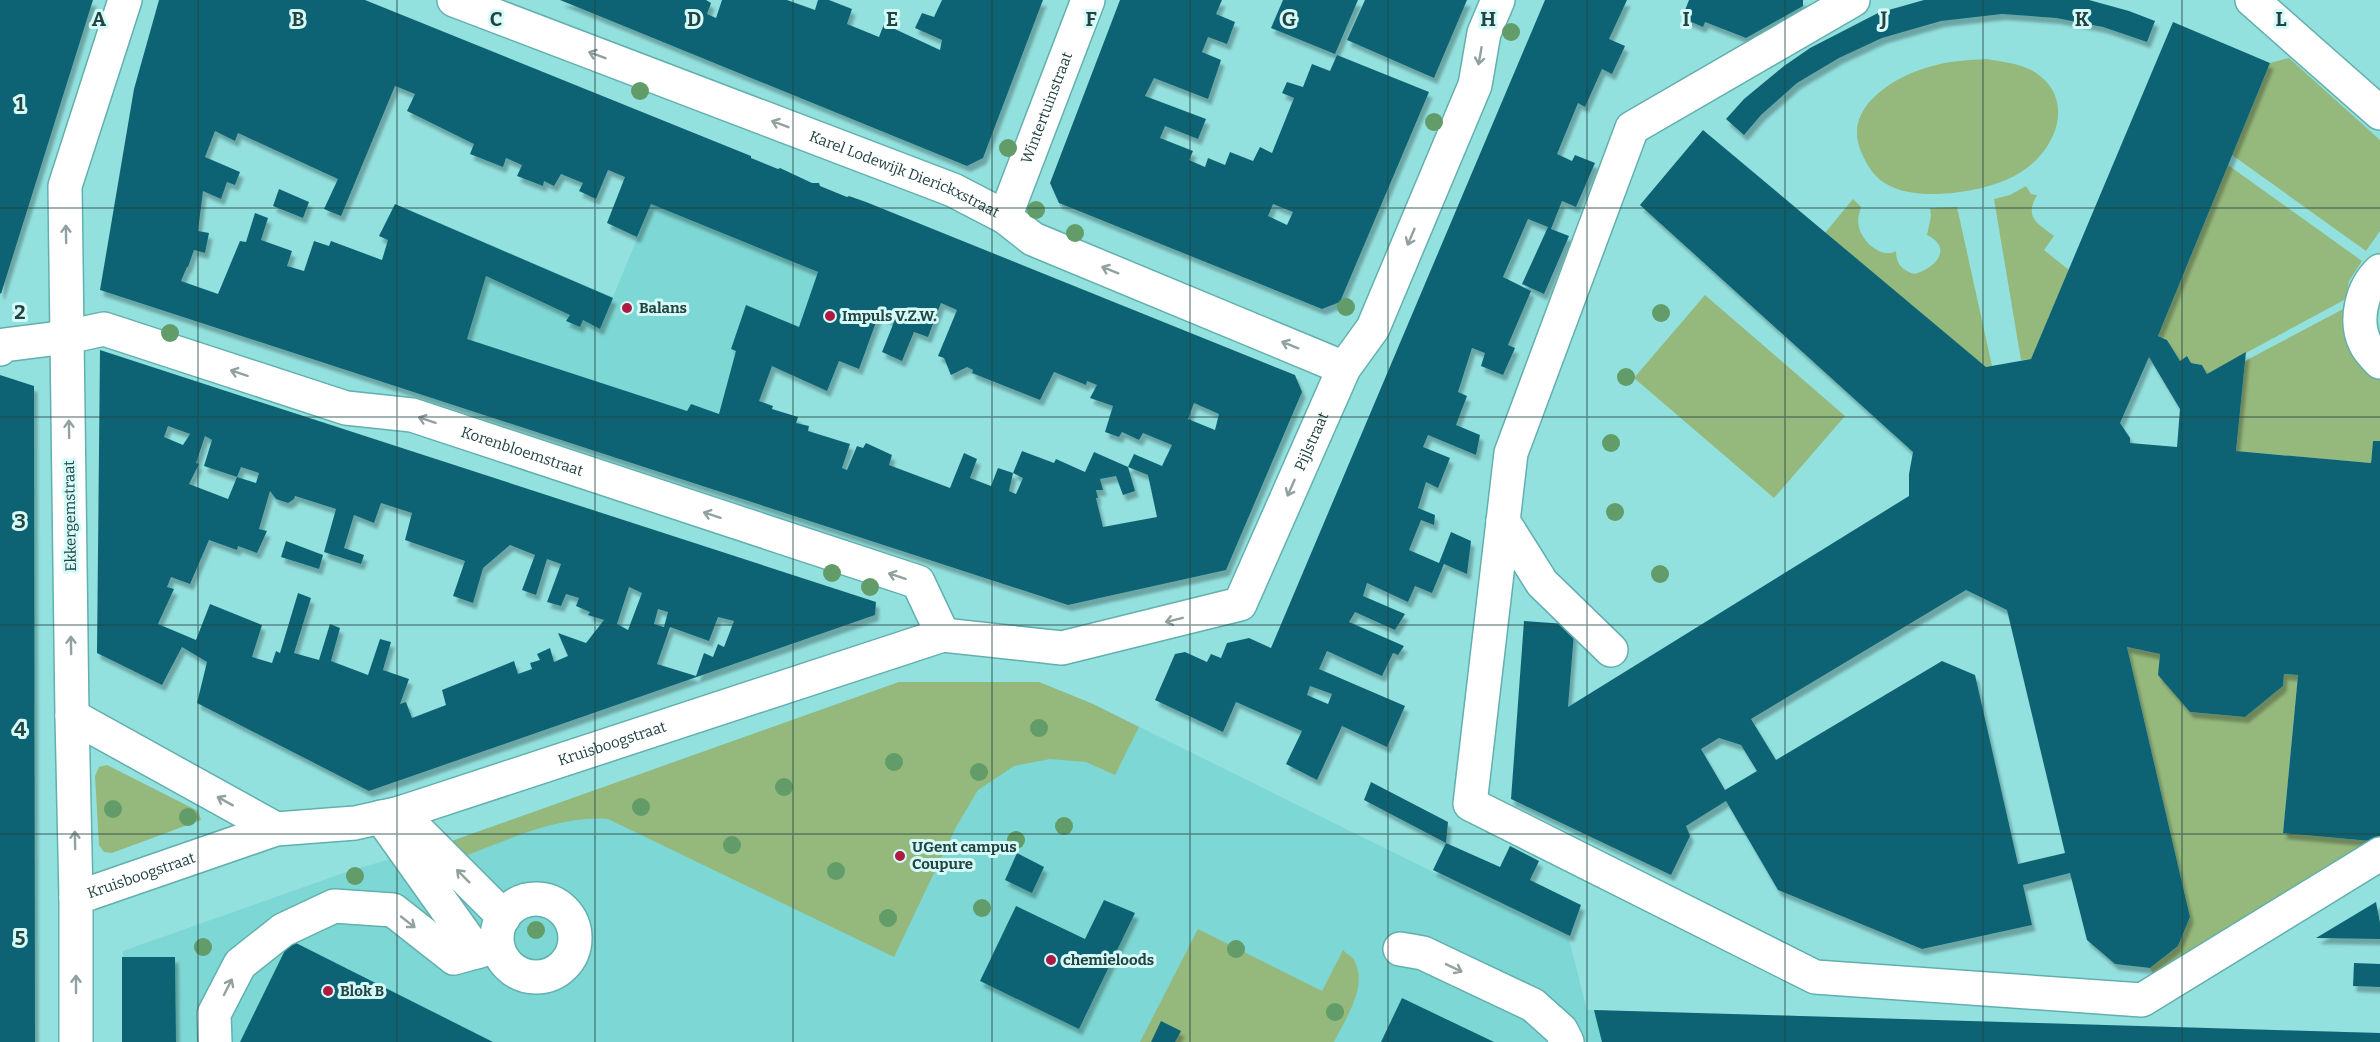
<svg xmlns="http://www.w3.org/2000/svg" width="2380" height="1042" viewBox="0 0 2380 1042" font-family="Bitter,serif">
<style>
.built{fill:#7dd7d4}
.green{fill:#95b87c}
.building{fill:#0f6473;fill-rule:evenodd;filter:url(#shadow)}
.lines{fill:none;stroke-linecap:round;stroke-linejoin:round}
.minor-casing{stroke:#62b0ae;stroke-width:36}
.minor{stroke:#fff;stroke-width:33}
.tree{fill:#629c69}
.oneway{stroke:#90a1a0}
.grid{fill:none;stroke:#224342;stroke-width:1.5;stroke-opacity:0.55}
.poi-dot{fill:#ae1b42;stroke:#d5fbf9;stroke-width:2}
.labels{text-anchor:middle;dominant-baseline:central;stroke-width:6;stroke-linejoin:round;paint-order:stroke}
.street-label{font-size:15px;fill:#224342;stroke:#d5fbf9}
.poi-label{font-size:15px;font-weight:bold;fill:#224342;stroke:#d5fbf9;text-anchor:start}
.grid-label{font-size:20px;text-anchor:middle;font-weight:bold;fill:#224342;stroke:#d5fbf9;stroke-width:6;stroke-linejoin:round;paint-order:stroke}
</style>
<defs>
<filter id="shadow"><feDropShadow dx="3.5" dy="6" stdDeviation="1.5" flood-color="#0004"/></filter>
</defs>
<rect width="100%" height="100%" fill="#93e1df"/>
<g class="built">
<path d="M731 148 698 223 818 272 799 327 808 332 790 375 772 367 726 493 446 402 473 319 396 287 421 215 613 297 657 190Z"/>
<path d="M899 682H1039L1093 704 1569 939 1587 1010 2380 1033V1042H122L123 951 349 871 449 842Z"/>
</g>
<g class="green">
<path d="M2289 58 2380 140V231L2366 251 2232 155 2270 63Z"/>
<path d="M1987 59C2002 62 2018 63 2031 70 2076 95 2059 146 2024 170 1998 189 1947 197 1915 193 1892 190 1875 181 1865 160 1861 152 1857 143 1857 134 1855 100 1901 74 1929 67 1948 61 1967 60 1987 59Z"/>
<path d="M2228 165 2362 261 2349 281 2346 299 2207 374 2202 365 2191 363 2187 356 2180 361 2167 340 2158 336Z"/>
<path d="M2026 186 2031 194 2037 195C2024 218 2037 223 2054 236L2044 250 2069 270 2031 359 2021 360 1994 199 2010 195Z"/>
<path d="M1853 199 1861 207C1859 214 1857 220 1859 227 1862 242 1882 259 1896 251 1896 264 1902 270 1914 274 1935 269 1954 248 1927 235L1931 216 1930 208 1957 207 1992 366 1986 367 1825 233Z"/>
<path d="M1705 295 1845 416 1774 498 1634 378Z"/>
<path d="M2347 307 2380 378V441H2373L2371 463 2236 451 2245 361Z"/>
<path d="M2127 647 2160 654 2159 675 2190 712 2245 717 2283 686 2284 674 2298 675 2283 833 2370 841 2380 836V841L2156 979 2150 968 2178 946 2190 917Z"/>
<path d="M899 682H1039L1093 704 1139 727 1115 775 1086 762 1050 759 1014 766 978 790 955 829 894 957 608 819C560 815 510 839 465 856L449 842Z"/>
<path d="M107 765 198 811 201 820 112 853 104 852 99 845 95 776 99 767Z"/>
<path d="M1198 929 1322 991 1343 950C1346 953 1352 957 1354 960 1369 986 1345 1019 1334 1042H1140Z"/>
</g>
<g class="building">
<path d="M0 0H93L1 294 0 293Z"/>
<path d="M159 0H365L751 156V158L778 169 780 168 812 183H819L820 186 847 197 849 196 866 202 1295 375 1302 392 1226 570 1068 605 100 290 134 89ZM395 86 415 94 407 111 474 144 470 154 503 167 506 158 522 165 517 176 543 186 544 181 554 186 561 174 583 183 579 191 596 199 608 170 625 177 607 223 637 237 651 204 818 272 799 327 746 305 731 349 736 351 719 414 691 404 687 411 467 339 486 276 570 315 566 321 580 327 583 320 600 329 613 298 395 204 379 236 388 240 382 260 331 241 329 246 314 241 304 271 287 266 292 251 261 240 268 218 255 213 246 242 240 241 218 294 181 281 187 267H188L194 250 205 253 209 233 198 231 203 191 221 199 227 182 235 185 240 172 205 157 215 131 235 141 238 133 338 179 324 209 341 216ZM941 303 957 310 938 356 944 358 951 375 967 367 973 370 972 373 1040 400 1054 372 1086 385 1087 381 1097 385 1090 398 1113 406 1105 432 1119 437 1122 432 1139 440 1143 433 1172 445 1162 466 1134 454 1128 467 1148 475 1157 517 1103 527 1096 498H1098L1096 490H1103L1100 479 1116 476 1123 495 1135 491 1128 467 1094 452 1085 472 1056 459 1054 463 1022 451 1013 473 1023 478 1016 494 1009 491 1013 473 998 468 991 486 970 478 977 459 964 453 950 488 889 465 892 455 866 443 863 448 857 446 847 470 842 468 850 444 808 431 809 426 796 423 798 417 772 409 773 406 759 401 772 366 827 391 839 361 859 369 879 314 894 322 882 352 902 361 914 332 928 337ZM1194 403 1219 414 1215 430 1188 419Z"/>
<path d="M560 0H706L711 3 707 14 716 18 722 0H787L815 10 818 0H829L852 9 847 24 879 37 884 24 940 50 942 40 915 28 922 13 934 17 942 0H1043L983 158 967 166Z"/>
<path d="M1120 0H1222L1216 14 1235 22 1227 44 1208 37 1202 52 1221 60 1208 99 1154 78 1145 96 1206 119 1198 139 1165 126 1160 138 1193 151 1189 160 1205 167 1208 158 1225 165 1230 152 1253 161 1260 147 1272 153 1294 98 1282 93 1287 82 1303 87 1312 64 1330 71 1337 55 1429 92 1340 302 1322 309 1059 203 1050 183ZM1273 204 1293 212 1287 225 1268 216Z"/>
<path d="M1283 0H1358L1335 54 1271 28Z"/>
<path d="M1365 0H1467L1434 78 1347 40Z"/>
<path d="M1545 0H1627L1609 39 1625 46 1612 74 1602 69 1585 107 1578 103 1557 154 1572 161 1575 155 1595 163 1576 207 1562 201 1551 229 1569 236 1544 294 1522 284 1548 227 1528 219 1503 277 1531 291 1508 345 1515 348 1503 375 1481 366 1485 353 1472 348 1458 392 1467 396 1456 425 1480 435 1476 455 1428 435 1423 447 1450 458 1438 488 1426 482 1418 508 1435 515 1434 525 1421 520 1409 550 1439 563 1451 532 1471 541 1467 574 1444 564 1432 593 1415 586 1408 602 1367 583 1363 596 1405 614 1395 630 1355 612 1349 622 1404 646 1398 655 1393 653 1382 676 1327 651 1319 669 1405 706 1387 747 1342 726 1317 780 1286 764 1302 731 1236 702 1223 732 1155 700 1175 654 1185 652 1207 662 1211 654 1221 658 1227 643 1249 638 1271 648ZM1310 686 1332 694 1328 704 1307 695Z"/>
<path d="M1689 0H1803V6L1746 38 1705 22 1703 27 1682 18Z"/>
<path d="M1924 0H2089L2129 11 2155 21 2147 42 2103 27 2056 18 2002 14 1941 21 1882 38 1839 58 1797 83 1761 115 1744 135 1726 119 1744 99 1784 66 1810 48 1878 13Z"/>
<path d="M2173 22 2270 63 2158 336 2167 340 2180 361 2187 356 2191 363 2202 365 2207 374 2246 352 2236 451 2371 463 2373 441H2380V836L2370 841 2283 833 2298 675 2284 674 2283 686 2245 717 2190 712 2158 675 2160 654 2127 647 2190 917 2178 946 2150 968 2115 964 2087 940 2070 873 2023 885 2032 925 1922 949 1778 890 1726 801 1686 826 1690 836 1671 875 1511 799 1524 621 1565 624 1574 633 1568 707 1909 496V474L1913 452 1640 205 1703 130 1986 367 2031 359ZM2149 357 2180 409 2177 447 2130 443V438L2120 423ZM1966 590 2007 610 2065 853 2018 864 1975 675 1942 661 1776 760 1751 719ZM1719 738 1741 745 1757 771 1725 790 1701 749Z"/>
<path d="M279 189 309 202 303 218 273 206Z"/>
<path d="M100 350 876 602 875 615 369 791 197 703 207 662 182 647 162 685 97 653ZM168 426 190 434 183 445 164 437ZM205 436 212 440 204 466 237 477 241 467 259 473 256 483 237 477 228 499 189 484 199 464 196 463ZM270 491 276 499 288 503 294 499 295 496 336 509 324 552 361 564 364 555 344 548 354 515 374 523 381 503 412 513 405 540 465 561 453 596 473 603 483 568 510 545 535 555 522 590 536 595 547 559 561 564 547 602 561 606 566 594 579 598 576 606 590 612 588 615 604 620 586 643 558 633 568 656 554 662 550 648 537 654 540 660 530 663 532 669 518 674 514 661 442 690 446 705 412 718 406 702 400 704 409 679 383 670 391 642 380 639 368 675 331 661 340 628 330 624 319 660 294 653 311 598 298 593 280 653 276 651 272 663 252 657 262 625 210 604 196 640 158 624 174 589 167 587 171 577 190 584 209 540 237 550 238 546 257 553 267 531 259 529ZM629 587 642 593 628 630 617 624ZM658 609 668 612 664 627 654 624ZM718 617 734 621 724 647 718 644 713 657 704 653 696 676 657 664 670 627 709 641Z"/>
<path d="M0 375 34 386 35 1042H0Z"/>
<path d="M286 541 323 555 319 569 281 557Z"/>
<path d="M1371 782 1448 822 1446 843 1364 800Z"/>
<path d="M1446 843 1500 867 1510 846 1539 861 1530 880 1581 905 1570 936 1433 870Z"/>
<path d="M1017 853 1044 867 1032 893 1005 880Z"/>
<path d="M1104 900 1135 913 1079 1029 980 981 1016 906 1085 939Z"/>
<path d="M2376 902 2380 923V939L2316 938Z"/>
<path d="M290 940 493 1042H240Z"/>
<path d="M122 957H175L176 1042H122Z"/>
<path d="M2354 963 2380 964V987L2353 986Z"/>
<path d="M1402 998 1494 1042H1381Z"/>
<path d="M1594 1010 2380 1033V1042H1602Z"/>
<path d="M1161 1021 1181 1031 1175 1042H1151Z"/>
</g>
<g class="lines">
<g class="minor-casing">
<g id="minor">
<path id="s1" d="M454 0 953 190 1005 217 1033 239 1344 368"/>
<path d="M1853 0 1632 128 1511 453 1470 804 1815 977 2142 1000 2380 854"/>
<path d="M2252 0 2380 113"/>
<path id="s2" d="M1005 217 1088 0"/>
<path d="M2380 271C2362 288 2354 320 2365 343 2368 350 2375 357 2380 362"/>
<path id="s3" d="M0 349 4 345 67 337 104 329 346 408 412 415 918 582 943 635"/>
<path d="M1503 521 1542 583 1611 650"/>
<path d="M72 716 276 829"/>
<path d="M400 813 504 917"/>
<path d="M381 817 477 952"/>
<path id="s4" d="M76 898 276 829 355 823 400 813 943 635 1062 648 1240 604 1344 368 1373 328 1475 85 1484 33 1498 0"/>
<circle cx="536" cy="938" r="39"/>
<path d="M1400 949 1423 953 1533 1005 1561 1030 1567 1042"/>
<path d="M76 1042V898L72 716 65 186 125 0"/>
<path d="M215 1042 214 1014 240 964 283 930 334 906 393 910 454 958 497 946"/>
</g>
</g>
<use href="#minor" class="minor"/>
</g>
<g class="tree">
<circle cx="1511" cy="32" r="9"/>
<circle cx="640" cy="91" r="9"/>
<circle cx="1434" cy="122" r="9"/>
<circle cx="1008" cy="148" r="9"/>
<circle cx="1036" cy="210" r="9"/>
<circle cx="1075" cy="233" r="9"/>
<circle cx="1346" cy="307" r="9"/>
<circle cx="1661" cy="313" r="9"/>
<circle cx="170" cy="333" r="9"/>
<circle cx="1626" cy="377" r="9"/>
<circle cx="1611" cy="443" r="9"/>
<circle cx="1615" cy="512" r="9"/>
<circle cx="832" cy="573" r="9"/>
<circle cx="1660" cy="574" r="9"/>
<circle cx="870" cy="587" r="9"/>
<circle cx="1039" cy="728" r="9"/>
<circle cx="894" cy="762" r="9"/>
<circle cx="979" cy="772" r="9"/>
<circle cx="784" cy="787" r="9"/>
<circle cx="641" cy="807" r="9"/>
<circle cx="113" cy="809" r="9"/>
<circle cx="188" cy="817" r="9"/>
<circle cx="1064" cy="826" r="9"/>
<circle cx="1016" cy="840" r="9"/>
<circle cx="732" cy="845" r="9"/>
<circle cx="836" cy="871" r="9"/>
<circle cx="355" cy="876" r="9"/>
<circle cx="982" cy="908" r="9"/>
<circle cx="888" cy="918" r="9"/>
<circle cx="536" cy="930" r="9"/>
<circle cx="203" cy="947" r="9"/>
<circle cx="1236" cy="949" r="9"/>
<circle cx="1335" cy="1012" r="9"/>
</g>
<defs><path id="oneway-shaft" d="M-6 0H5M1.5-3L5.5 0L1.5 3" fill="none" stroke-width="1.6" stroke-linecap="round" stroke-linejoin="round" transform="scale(1.5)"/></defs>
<g class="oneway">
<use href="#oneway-shaft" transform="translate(597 55) rotate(-159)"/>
<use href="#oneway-shaft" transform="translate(1480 56) rotate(100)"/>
<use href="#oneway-shaft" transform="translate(780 124) rotate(-159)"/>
<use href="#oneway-shaft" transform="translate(66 234) rotate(-91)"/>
<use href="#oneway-shaft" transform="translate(1411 237) rotate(113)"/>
<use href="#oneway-shaft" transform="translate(1110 270) rotate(-158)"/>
<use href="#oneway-shaft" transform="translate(1290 345) rotate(-158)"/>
<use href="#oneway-shaft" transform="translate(239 373) rotate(-162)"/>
<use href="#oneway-shaft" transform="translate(427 420) rotate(-162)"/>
<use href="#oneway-shaft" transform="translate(69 429) rotate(-91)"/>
<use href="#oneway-shaft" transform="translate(1291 488) rotate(114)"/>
<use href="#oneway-shaft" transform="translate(712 515) rotate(-162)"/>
<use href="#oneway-shaft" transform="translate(897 576) rotate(-162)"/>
<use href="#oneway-shaft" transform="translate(1174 620) rotate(166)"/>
<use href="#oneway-shaft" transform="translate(71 645) rotate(-91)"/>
<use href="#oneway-shaft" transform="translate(225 801) rotate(-151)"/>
<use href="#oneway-shaft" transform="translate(75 840) rotate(-91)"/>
<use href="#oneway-shaft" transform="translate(463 876) rotate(-135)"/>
<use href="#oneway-shaft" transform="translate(408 922) rotate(38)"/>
<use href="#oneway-shaft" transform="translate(1454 968) rotate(26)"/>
<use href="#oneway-shaft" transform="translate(76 984) rotate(-90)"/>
<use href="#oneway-shaft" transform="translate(228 987) rotate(-63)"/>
</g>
<path class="grid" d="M198 0V1042M397 0V1042M595 0V1042M793 0V1042M992 0V1042M1190 0V1042M1388 0V1042M1587 0V1042M1785 0V1042M1983 0V1042M2182 0V1042M0 208H2380M0 417H2380M0 625H2380M0 834H2380"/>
<g class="poi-dot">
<circle cx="627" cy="308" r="6"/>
<circle cx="830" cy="316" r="6"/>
<circle cx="900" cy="856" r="6"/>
<circle cx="1051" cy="960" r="6"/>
<circle cx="328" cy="991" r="6"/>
</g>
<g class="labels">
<g class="street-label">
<text stroke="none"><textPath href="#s2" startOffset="117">Wintertuinstraat</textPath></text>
<text stroke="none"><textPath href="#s1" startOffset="483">Karel Lodewijk Dierickxstraat</textPath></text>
<text stroke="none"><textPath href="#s4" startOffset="1389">Pijlstraat</textPath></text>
<text stroke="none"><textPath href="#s3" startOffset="544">Korenbloemstraat</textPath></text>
<text transform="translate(70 516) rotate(-91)">Ekkergemstraat</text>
<text stroke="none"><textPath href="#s4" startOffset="560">Kruisboogstraat</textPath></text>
<text stroke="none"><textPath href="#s4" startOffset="69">Kruisboogstraat</textPath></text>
</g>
<g class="poi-label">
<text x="639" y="308">Balans</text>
<text x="842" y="316">Impuls V.Z.W.</text>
<text x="912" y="847">UGent campus<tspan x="912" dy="17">Coupure</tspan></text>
<text x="1063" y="960">chemieloods</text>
<text x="340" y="991">Blok B</text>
</g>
</g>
<g class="grid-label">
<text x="99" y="26">A</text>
<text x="298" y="26">B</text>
<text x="496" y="26">C</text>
<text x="694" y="26">D</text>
<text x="892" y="26">E</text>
<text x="1091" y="26">F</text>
<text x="1289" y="26">G</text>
<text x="1488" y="26">H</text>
<text x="1686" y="26">I</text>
<text x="1884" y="26">J</text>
<text x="2082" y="26">K</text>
<text x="2281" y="26">L</text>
<text x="20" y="111">1</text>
<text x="20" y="319">2</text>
<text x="20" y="528">3</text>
<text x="20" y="736">4</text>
<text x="20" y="945">5</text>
</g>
</svg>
